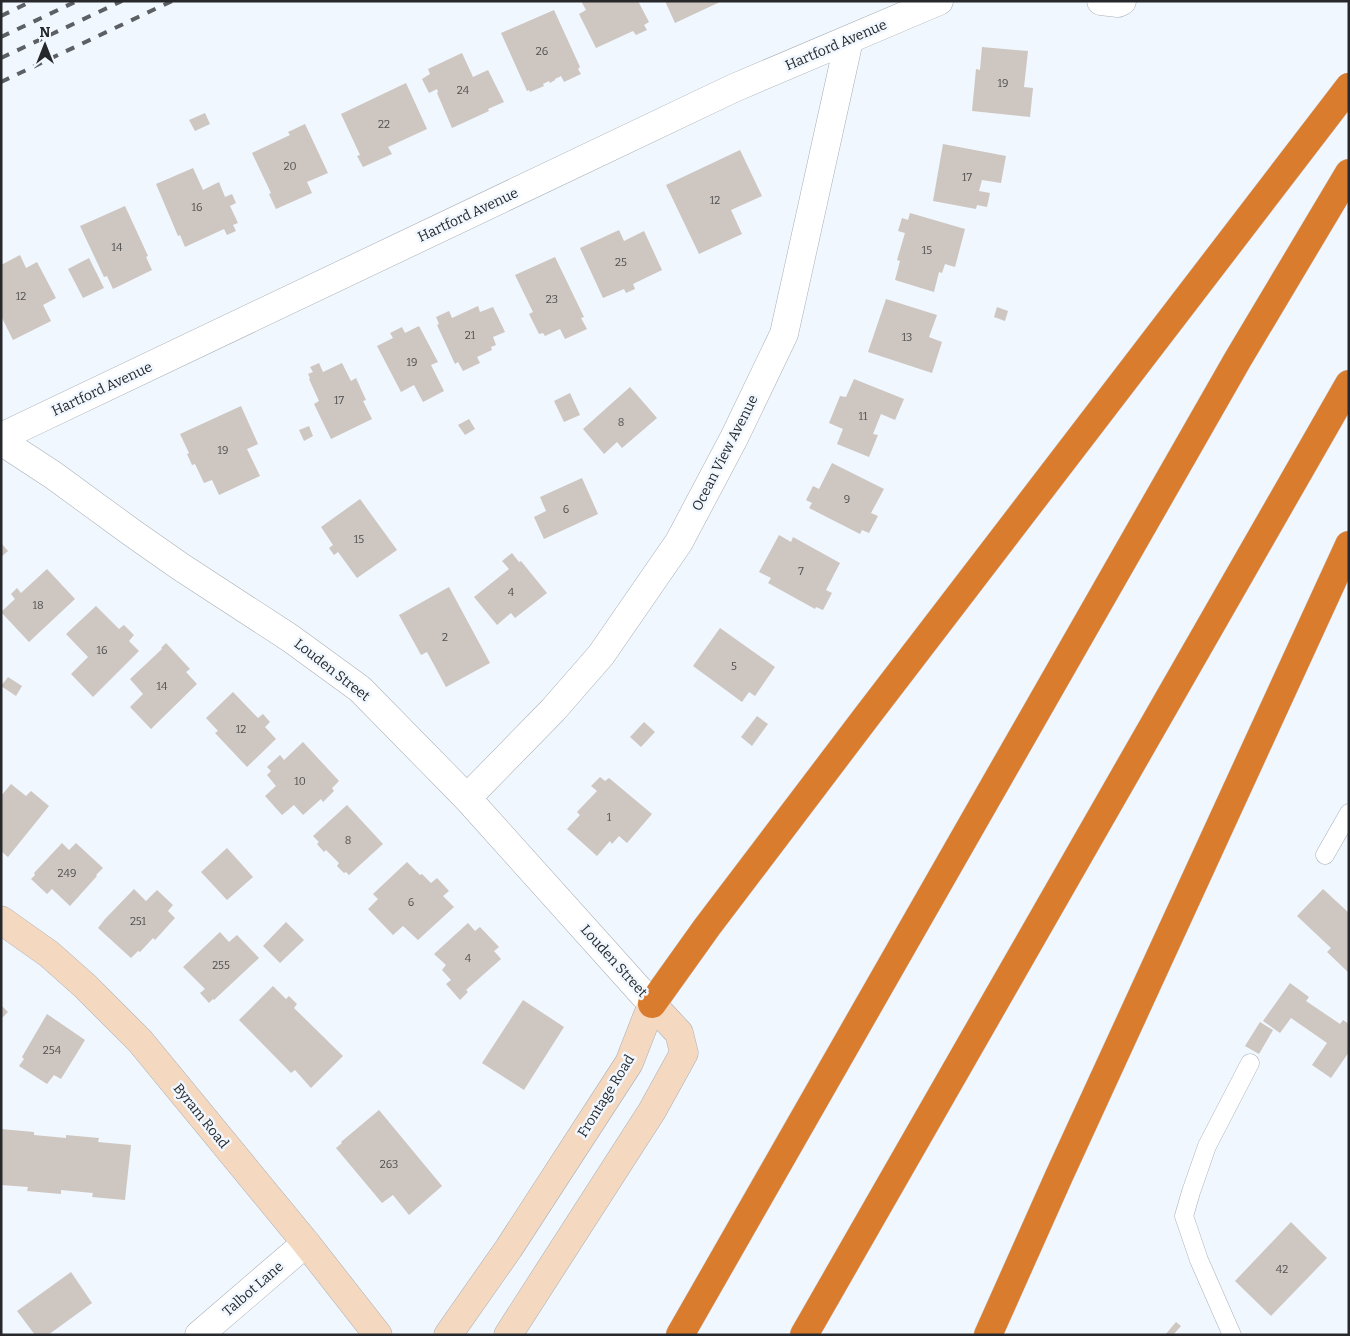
<svg xmlns="http://www.w3.org/2000/svg" width="1350" height="1336" viewBox="0 0 1350 1336" font-family="Bitter,serif">
<style>
.building{fill:#cec6c1}
.lines{fill:none;stroke-linecap:round;stroke-linejoin:round}
.lane-casing{stroke:#a9afb6;stroke-width:19}
.street-casing{stroke:#a9afb6;stroke-width:29}
.secondary-casing{stroke:#a9afb6;stroke-width:29}
.highway-casing{stroke:#d4d4d5;stroke-width:29}
.lane{stroke:#fff;stroke-width:18}
.street{stroke:#fff;stroke-width:28}
.secondary{stroke:#f4d8c0;stroke-width:28}
.highway{stroke:#da7c2e;stroke-width:28}
.rail{stroke:#5c6064;stroke-width:4;stroke-dasharray:9 9;stroke-linecap:butt}
.labels{text-anchor:middle;dominant-baseline:central;stroke-width:5;stroke-linejoin:round;paint-order:stroke}
.number-label{font-size:11px;fill:#505050}
.street-label{font-size:14px;fill:#26282b;stroke:#f0f7fe}
</style>
<rect width="100%" height="100%" fill="#f0f7fe"/>
<g class="building">
<path d="M581 1H638L649 22 644 25 647 30 636 35 633 31 596 48 579 14 586 10Z"/>
<path d="M665 1H722L675 23Z"/>
<path d="M554 10 580 67 578 69 581 74 564 82 561 76 555 79V80L550 83 549 81 543 84 544 86 530 92 529 90 527 91 501 33Z"/>
<path d="M982 47 1028 51 1024 87 1033 88 1030 117 972 111 976 69 980 70Z"/>
<path d="M462 53 473 77 488 70 504 102 488 109 489 111 452 128 437 93 438 92 437 89 429 93 422 79 430 74 428 69Z"/>
<path d="M406 83 427 129 388 147 392 154 363 167 357 156 360 155 341 114Z"/>
<path d="M205 113 210 124 195 131 189 120Z"/>
<path d="M305 124 328 173 307 182 312 193 276 209 269 194 271 193 252 153 290 135 288 132Z"/>
<path d="M943 144 1006 156 1001 183 982 180 979 191 990 193 987 207 977 205 976 209 933 201Z"/>
<path d="M740 150 762 196 731 210 742 234 699 254 666 185Z"/>
<path d="M193 168 203 190 219 182 225 197 232 194 236 203 230 206 238 223 233 225 236 231 227 235 224 229 185 247 180 235 178 236 156 184Z"/>
<path d="M125 206 148 256 146 257 152 270 113 289 107 276 104 277 80 226Z"/>
<path d="M910 213 965 229 955 267 945 264 942 273 939 272 934 292 895 280 900 261 897 260 905 233 898 231 902 218 908 220Z"/>
<path d="M619 230 624 241 644 231 662 270 633 284 635 289 626 293 624 289 603 298 580 248Z"/>
<path d="M20 255 26 268 37 262 56 298 43 305 51 321 13 340 1 316V265Z"/>
<path d="M555 257 584 317 581 318 587 329 565 339 560 329 545 336 543 333 539 334 529 314 533 312 515 275Z"/>
<path d="M89 258 104 288 83 298 68 269Z"/>
<path d="M886 299 937 315 929 337 942 342 932 373 868 352Z"/>
<path d="M478 306 480 312 493 307 505 332 493 337 496 345 491 347 492 350 477 357 480 363 463 371 458 362 455 364 437 325 439 324 436 317 449 311 452 318Z"/>
<path d="M997 307 1008 311 1005 321 994 317Z"/>
<path d="M419 326 438 362 431 365 444 391 423 402 414 385 401 392 377 346 393 338 390 333 402 327 405 333Z"/>
<path d="M319 363 323 372 342 363 351 381 356 378 366 400 363 401 372 419 331 439 314 404 319 401 309 379 310 378 308 374 313 372 310 367Z"/>
<path d="M854 379 904 399 895 420 881 414 873 434 878 435 869 457 837 444 843 429 829 423 840 396 846 397Z"/>
<path d="M630 387 657 418 622 448 617 442 604 454 583 429Z"/>
<path d="M570 393 580 415 564 422 554 401Z"/>
<path d="M241 406 258 444 247 449 260 476 219 495 212 480 204 483 195 464 192 465 187 454 189 453 180 434Z"/>
<path d="M469 419 475 429 465 435 458 425Z"/>
<path d="M309 426 313 436 304 441 299 430Z"/>
<path d="M832 463 884 489 871 513 878 516 869 533 862 530 860 534 809 508 812 503 806 500 813 486 819 489Z"/>
<path d="M582 478 598 514 544 539 534 517 546 511 540 497Z"/>
<path d="M360 499 397 550 357 578 338 552 334 555 329 548 333 545 321 527Z"/>
<path d="M779 535 791 542 793 537 840 563 826 590 832 593 823 610 816 607 815 609 768 583 771 578 759 572Z"/>
<path d="M1 543 8 551 1 557Z"/>
<path d="M512 553 519 562 521 561 547 593 515 618 511 613 497 625 474 597 509 569 502 561Z"/>
<path d="M47 569 75 599 29 642 1 612 15 599 11 594 17 588 21 593Z"/>
<path d="M449 587 490 663 446 687 427 652 421 655 399 615Z"/>
<path d="M96 606 119 629 124 625 134 635 129 641 139 651 93 697 71 674 88 657 66 634Z"/>
<path d="M720 628 775 667 755 696 749 692 742 702 693 666Z"/>
<path d="M166 643 190 669 186 672 197 684 151 729 130 707 143 694 130 679 162 649 161 648Z"/>
<path d="M8 677 22 686 16 696 1 686Z"/>
<path d="M233 692 258 718 263 714 270 722 265 727 276 739 247 767 215 733 218 731 206 718Z"/>
<path d="M757 716 768 724 752 746 741 737Z"/>
<path d="M644 722 655 732 641 747 630 737Z"/>
<path d="M303 742 339 781 332 788 334 791 323 802 321 799 303 815 294 805 282 815 265 796 276 786 267 775 271 771 267 767 280 755 284 760Z"/>
<path d="M600 777 605 781 609 778 652 814 627 843 619 836 612 844 610 841 597 856 567 829 580 815 577 812 597 791 591 786Z"/>
<path d="M11 784 26 796 31 791 49 806 8 857 1 851V796Z"/>
<path d="M347 805 383 844 349 875 346 872 344 873 337 866 339 863 326 850 324 852 317 844 319 842 313 836Z"/>
<path d="M62 843 69 850 76 843 103 868 96 875 97 876 70 906 52 889 47 894 31 879 35 875 34 873Z"/>
<path d="M227 848 253 877 227 900 201 872Z"/>
<path d="M407 862 420 875 422 874 431 883 437 878 449 891 443 896 454 907 418 940 403 926 393 935 368 909 378 899 373 894Z"/>
<path d="M134 889 146 901 157 890 173 905 168 911 175 918 155 940 153 938 140 952 138 951 131 958 98 928 105 919Z"/>
<path d="M1323 889 1349 913V973L1327 952 1331 948 1297 916Z"/>
<path d="M286 922 304 940 280 963 263 946Z"/>
<path d="M468 923 475 931 480 927 499 947 494 951 501 959 466 990 468 992 460 1000 446 984 451 980 442 970 446 965 434 954Z"/>
<path d="M220 932 229 942 237 935 259 958 214 1000 213 999 209 1003 200 993 205 989 183 967Z"/>
<path d="M1290 983 1309 997 1306 1001 1340 1024 1343 1020 1349 1024V1052L1331 1078 1312 1065 1327 1043 1291 1018 1280 1033 1263 1021Z"/>
<path d="M273 986 286 999 289 996 297 1004 294 1008 343 1056 311 1088 295 1070 291 1073 239 1020Z"/>
<path d="M523 1000 564 1027 524 1090 482 1063Z"/>
<path d="M1 1005 8 1012 1 1019Z"/>
<path d="M47 1014 85 1040 61 1079 54 1075 47 1084 19 1066 24 1059 22 1057Z"/>
<path d="M1260 1022 1273 1030 1259 1054 1245 1046Z"/>
<path d="M379 1110 442 1186 409 1215 393 1195 382 1203 336 1148 342 1143 341 1142Z"/>
<path d="M1 1129 34 1132V1135L66 1138V1135L99 1138 98 1142 131 1145 125 1200 92 1197 93 1193 61 1190V1194L27 1191 28 1187 1 1185Z"/>
<path d="M1291 1222 1327 1258 1271 1316 1235 1281Z"/>
<path d="M71 1272 92 1303 48 1335H35L17 1311Z"/>
<path d="M1176 1322 1181 1326 1173 1335H1165Z"/>
</g>
<g class="lines">
<g class="lane-casing">
<g id="lane">
<path d="M1325 855 1349 813"/>
<path d="M1232 1335 1199 1260 1184 1216 1191 1192 1207 1146 1250 1063"/>
</g>
</g>
<g class="street-casing">
<g id="street">
<path d="M1101 1 1118 3 1122 1"/>
<path d="M1 437 734 88 939 1"/>
<path d="M1 441 53 475 131 532 181 567 290 638 360 689 467 798 652 1004"/>
<path d="M467 798 553 710 601 655 679 542 734 438 784 334 849 40"/>
<path d="M199 1335 306 1243"/>
</g>
</g>
<g class="secondary-casing">
<g id="secondary">
<path d="M1 920 49 954 85 986 140 1041 306 1243 378 1335"/>
<path d="M448 1335 509 1248 629 1063 652 1004 679 1033 684 1053 652 1111 508 1335"/>
</g>
</g>
<g class="highway-casing">
<g id="highway">
<path d="M652 1004 707 927 867 716 1349 87"/>
<path d="M680 1335 1174 471 1238 359 1349 173"/>
<path d="M804 1335 1349 384"/>
<path d="M988 1335 1059 1176 1349 545"/>
</g>
</g>
<use href="#lane" class="lane"/>
<use href="#street" class="street"/>
<use href="#secondary" class="secondary"/>
<use href="#highway" class="highway"/>
<g class="rail">
<path d="M1 16 32 1"/>
<path d="M1 37 77 1"/>
<path d="M1 58 122 1"/>
<path d="M1 82 172 1"/>
</g>
</g>
<g class="labels">
<g class="number-label">
<text x="542" y="51">26</text>
<text x="1003" y="83">19</text>
<text x="463" y="90">24</text>
<text x="384" y="124">22</text>
<text x="290" y="166">20</text>
<text x="967" y="177">17</text>
<text x="715" y="200">12</text>
<text x="197" y="207">16</text>
<text x="117" y="247">14</text>
<text x="927" y="250">15</text>
<text x="621" y="262">25</text>
<text x="21" y="296">12</text>
<text x="552" y="299">23</text>
<text x="470" y="335">21</text>
<text x="907" y="337">13</text>
<text x="412" y="362">19</text>
<text x="339" y="400">17</text>
<text x="863" y="416">11</text>
<text x="621" y="422">8</text>
<text x="223" y="450">19</text>
<text x="847" y="499">9</text>
<text x="566" y="509">6</text>
<text x="359" y="539">15</text>
<text x="801" y="571">7</text>
<text x="511" y="592">4</text>
<text x="38" y="605">18</text>
<text x="445" y="637">2</text>
<text x="102" y="650">16</text>
<text x="734" y="666">5</text>
<text x="162" y="686">14</text>
<text x="241" y="729">12</text>
<text x="300" y="781">10</text>
<text x="609" y="817">1</text>
<text x="348" y="840">8</text>
<text x="67" y="873">249</text>
<text x="411" y="902">6</text>
<text x="138" y="921">251</text>
<text x="468" y="958">4</text>
<text x="221" y="965">255</text>
<text x="52" y="1050">254</text>
<text x="389" y="1164">263</text>
<text x="1282" y="1269">42</text>
</g>
<g class="street-label">
<text transform="translate(836 45) rotate(-23)">Hartford Avenue</text>
<text transform="translate(468 215) rotate(-25)">Hartford Avenue</text>
<text transform="translate(102 389) rotate(-25)">Hartford Avenue</text>
<text transform="translate(725 453) rotate(-63)">Ocean View Avenue</text>
<text transform="translate(332 670) rotate(38)">Louden Street</text>
<text transform="translate(614 961) rotate(48)">Louden Street</text>
<text transform="translate(606 1096) rotate(-58)">Frontage Road</text>
<text transform="translate(201 1116) rotate(51)">Byram Road</text>
<text transform="translate(253 1289) rotate(-41)">Talbot Lane</text>
</g>
</g>
<rect width="1350" height="1336" fill="none" stroke="#26282b" stroke-width="5"/>
<g transform="translate(45 45)" stroke="#f0f7fe" stroke-width="4" paint-order="stroke">
<path d="M0-4L9 19L0 12L-9 19Z" fill="#26282b"/>
<text y="-8" font-size="14" font-weight="bold" text-anchor="middle" fill="#26282b">N</text>
</g>
</svg>
